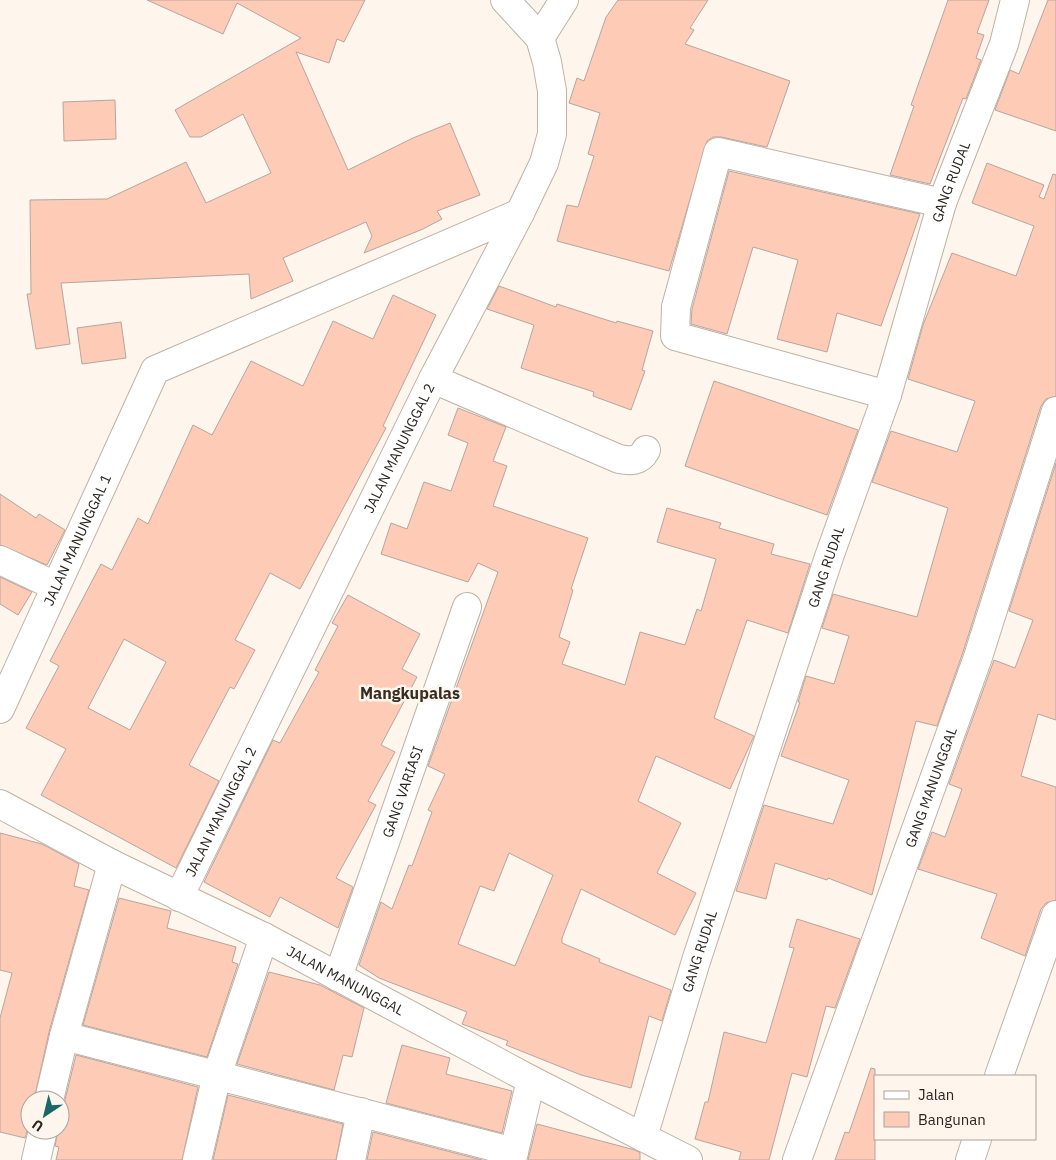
<svg xmlns="http://www.w3.org/2000/svg" width="1056" height="1160" viewBox="0 0 1056 1160" font-family="'IBM Plex Sans',sans-serif">
<style>
.building{fill:#fecbb7;stroke:#b7a59e;fill-rule:evenodd}
.lines{fill:none;stroke-linecap:round;stroke-linejoin:round}
.street-casing{stroke:#bfb2a5;stroke-width:30}
.street{stroke:#fff;stroke-width:28}
.labels{text-anchor:middle;dominant-baseline:central;stroke-width:5;stroke-linejoin:round;paint-order:stroke}
.street-label{font-size:14px;fill:#2a2520;stroke:#fef5ed}
.quarter-label{font-size:16px;font-weight:bold;fill:#362c22;stroke:#fef5ed}
</style>
<rect width="100%" height="100%" fill="#fef5ed"/>
<g class="building">
<path d="M147 0H365L344 42 337 39 329 63 296 52 348 170 413 138 450 123 480 195 437 211 442 219 423 229 364 253 372 236 366 222 283 258 293 281 251 299 249 274 61 283 70 344 36 349 27 294H31L30 200 107 199 186 162 206 203 271 173 243 114 201 137H190L175 110 301 38 237 3 223 34Z"/>
<path d="M618 0H708L690 28 694 30 685 44 790 81 767 147 721 137H713L707 141 669 271 557 241 567 205 578 207 594 156 588 154 600 113 569 103 577 78 584 81 606 17Z"/>
<path d="M948 0H989L977 33 984 35 976 58 981 60 966 99 963 98 930 184 890 175 914 106 911 105Z"/>
<path d="M1048 0H1056V131L995 110 1010 70 1019 74Z"/>
<path d="M115 100 116 139 64 141 63 102Z"/>
<path d="M987 163 1044 185 1039 197 1044 199 1053 174 1056 175V396L1046 399 1041 406 963 652 937 726 916 721 872 895 828 878 827 880 775 863 766 899 736 891 764 805 833 824 849 780 781 756 800 702H798L806 676 834 684 849 636 822 628 833 594 917 617 948 508 872 482 891 431 957 452 975 401 908 379 923 325 952 253 1016 276 1034 226 972 203Z"/>
<path d="M729 171 920 214 881 326 837 313 827 352 777 339 798 260 753 247 727 334 691 324 692 309Z"/>
<path d="M499 286 556 307 557 304 616 323 617 321 653 331 642 370 645 371 631 410 593 396 594 392 521 368 534 325 487 309Z"/>
<path d="M393 295 436 315 383 426 386 428 300 589 270 573 235 640 255 650 234 689 230 687 189 765 219 781 176 868 41 795 66 749 26 728 59 666 50 661 101 564 112 570 138 518 148 524 193 425 212 435 251 361 303 386 333 321 373 339ZM124 639 166 662 130 730 88 708Z"/>
<path d="M121 322 126 358 82 364 77 328Z"/>
<path d="M714 381 858 430 827 515 685 466Z"/>
<path d="M458 408 506 427 493 461 507 466 493 506 588 538 571 589 573 590 559 637 570 642 562 664 625 685 640 632 685 645 697 609 701 611 716 559 657 542 667 508 721 523 719 528 774 544 771 554 810 564 788 633 747 620 714 718 754 736 730 789 656 756 638 801 681 823 657 873 696 893 675 935 581 889 562 938V943L600 959 599 962 671 990 662 1021 649 1016 631 1088 581 1075 506 1045 508 1041 462 1024 467 1012 379 978 359 965 381 902 392 909 409 865 412 866 432 812 428 810 445 774 428 766 498 572 478 563 468 582 381 554 391 523 407 529 424 482 451 491 468 443 448 435ZM509 853 553 875 515 966 458 944 480 886 494 891Z"/>
<path d="M1056 463V720L1038 714 1021 776 1056 787V900L1046 903 1041 909 1025 956 981 938 997 894 918 869 932 832 945 837 962 789 949 784 994 660 1015 668 1033 620 1009 611Z"/>
<path d="M0 494 36 518 39 514 65 530 47 565 0 545Z"/>
<path d="M0 577 32 592 18 615 0 604Z"/>
<path d="M348 595 420 634 402 669 417 677 381 745 395 752 368 801 376 805 336 878 353 887 338 928 280 897 270 917 204 882 273 740 280 743 319 672 315 670 338 626 332 623Z"/>
<path d="M0 833 42 844 79 864 74 886 89 890 49 1032 34 1100H30V1122L25 1138 0 1132V1018L12 973 0 970Z"/>
<path d="M119 898 171 911 167 928 236 947 232 962 238 964 207 1057 83 1025Z"/>
<path d="M797 919 860 939 835 1008 826 1006 807 1077 792 1073 769 1160H739L741 1152 695 1139 705 1102H708L724 1032 766 1043 794 948 789 947Z"/>
<path d="M269 972 320 985 364 1008 352 1057 343 1055 334 1090 237 1064Z"/>
<path d="M402 1045 450 1058 446 1074 512 1091 502 1133 386 1103Z"/>
<path d="M76 1055 198 1087 182 1160H56L59 1147 55 1146 58 1130H60V1111L64 1104Z"/>
<path d="M871 1068 875 1069V1160H835L845 1132 849 1133Z"/>
<path d="M228 1095 343 1124 336 1160H213Z"/>
<path d="M537 1124 635 1150 640 1153V1160H528Z"/>
<path d="M373 1132 482 1160H367Z"/>
</g>
<g class="lines">
<g class="street-casing">
<g id="street">
<path d="M540 38 564 0"/>
<path d="M433 379 619 459C630 461 640 462 646 450"/>
<path d="M887 395 675 336 676 307 718 152 942 203"/>
<path d="M0 560 55 586"/>
<path id="s1" d="M0 709 155 370 520 213"/>
<path id="s2" d="M0 804 112 864 264 937 531 1080 688 1160"/>
<path id="s3" d="M179 897 433 379 520 213 544 163 552 134V91L547 62 540 38 505 0"/>
<path id="s4" d="M338 977 467 607"/>
<path d="M64 1036 514 1152"/>
<path d="M999 1076 1056 915"/>
<path d="M49 1100 64 1036 112 864"/>
<path id="s5" d="M643 1137 696 961 829 557 887 395 942 203 1004 44 1015 0"/>
<path d="M36 1160 43 1130"/>
<path d="M197 1160 217 1075 264 937"/>
<path d="M351 1160 361 1112"/>
<path d="M512 1160 531 1080"/>
<path id="s6" d="M797 1160 978 657 1056 411"/>
<path d="M970 1160 977 1139"/>
</g>
</g>
<use href="#street" class="street"/>
</g>
<g class="labels">
<g class="street-label">
<text stroke="none"><textPath href="#s5" startOffset="1004">GANG RUDAL</textPath></text>
<text stroke="none"><textPath href="#s3" startOffset="500">JALAN MANUNGGAL 2</textPath></text>
<text stroke="none"><textPath href="#s1" startOffset="186">JALAN MANUNGGAL 1</textPath></text>
<text stroke="none"><textPath href="#s5" startOffset="599">GANG RUDAL</textPath></text>
<text stroke="none"><textPath href="#s6" startOffset="396">GANG MANUNGGAL</textPath></text>
<text stroke="none"><textPath href="#s4" startOffset="196">GANG VARIASI</textPath></text>
<text stroke="none"><textPath href="#s3" startOffset="95">JALAN MANUNGGAL 2</textPath></text>
<text stroke="none"><textPath href="#s5" startOffset="194">GANG RUDAL</textPath></text>
<text stroke="none"><textPath href="#s2" startOffset="388">JALAN MANUNGGAL</textPath></text>
</g>
<g class="quarter-label">
<text x="410" y="693">Mangkupalas</text>
</g>
</g>
<rect x="874" y="1075" width="162" height="65" fill="#fef5ed" stroke="#a9a29b"/>
<rect x="884" y="1091" width="25" height="8" fill="#ffffff" stroke="#a9a29b"/>
<text x="918" y="1100" font-size="15" fill="#2a2520">Jalan</text>
<rect x="884" y="1112" width="25" height="15" fill="#fecbb7" stroke="#a9a29b"/>
<text x="918" y="1125" font-size="15" fill="#2a2520">Bangunan</text>
<g transform="translate(45 1115) rotate(215)"><circle r="24" fill="#fef5ed" stroke="#a9a29b"/>
<path d="M0-4L9 19L0 12L-9 19Z" fill="#196768"/>
<text y="-8" font-size="14" font-weight="bold" text-anchor="middle" fill="#2a2520">U</text>
</g>
</svg>
